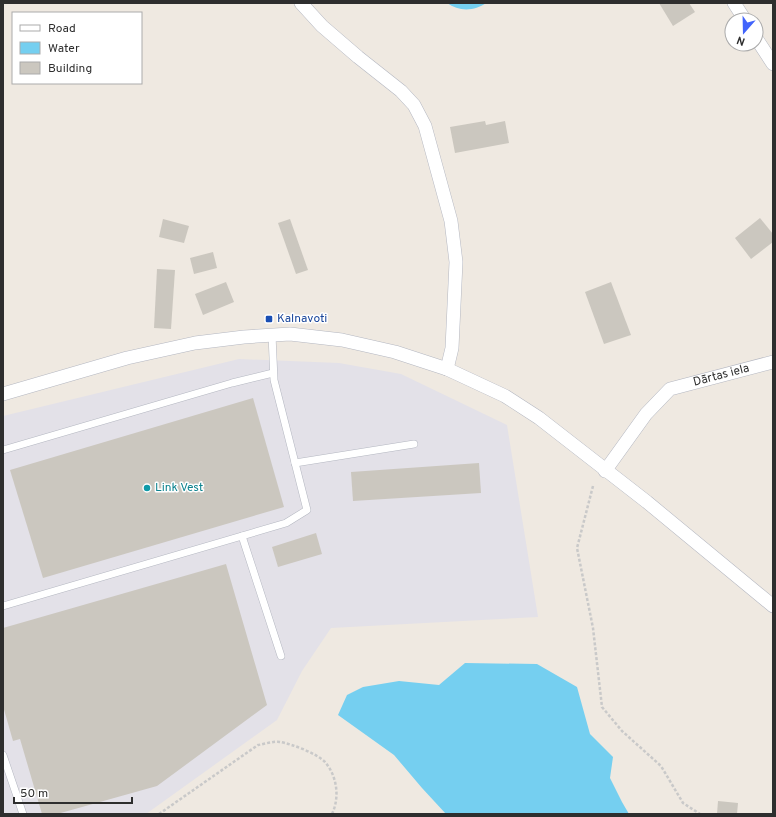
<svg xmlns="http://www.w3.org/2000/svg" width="776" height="817" viewBox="0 0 776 817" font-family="Overpass,sans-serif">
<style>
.industrial{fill:#e3e1e8}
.water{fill:#75cff0}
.building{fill:#cbc7bf}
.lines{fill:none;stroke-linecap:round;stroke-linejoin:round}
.lane-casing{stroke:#b4b7c1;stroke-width:8}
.street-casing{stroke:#b4b7c1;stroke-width:14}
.path{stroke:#c9c9c9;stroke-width:2.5;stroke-dasharray:3 2;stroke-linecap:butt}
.lane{stroke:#fff;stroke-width:7}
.street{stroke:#fff;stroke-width:13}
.transit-dot{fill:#1a4fb4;stroke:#fff;stroke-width:1.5}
.culture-dot{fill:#0f9aa8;stroke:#fff;stroke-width:1.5}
.labels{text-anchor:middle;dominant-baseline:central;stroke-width:3;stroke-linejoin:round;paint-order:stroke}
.transit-label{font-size:12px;fill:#164399;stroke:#fff;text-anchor:start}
.street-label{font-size:12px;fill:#2e2e2e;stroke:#fff}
.culture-label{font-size:12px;fill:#0d838f;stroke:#fff;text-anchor:start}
</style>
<rect width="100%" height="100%" fill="#efe9e1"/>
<path class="industrial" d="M239 359 339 363 401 374 507 425 538 617 331 628 302 671 277 720 146 814H3V416Z"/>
<g class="water">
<path d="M447 3H486C475 11 459 12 447 3Z"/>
<path d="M465 663 537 664 577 687 590 734 613 757 610 778 622 802 629 814H446L422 788 394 755 338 715 347 695 363 687 399 681 439 685Z"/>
</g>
<g class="building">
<path d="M659 3H689L695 12 673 26Z"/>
<path d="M485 121 486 125 505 121 509 143 455 153 450 127Z"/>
<path d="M760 218 773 234V242L751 259 735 238Z"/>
<path d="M163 219 189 226 184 243 159 237Z"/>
<path d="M290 219 308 270 296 274 278 223Z"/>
<path d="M213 252 217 268 194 274 190 258Z"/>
<path d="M157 269 175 270 171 329 154 328Z"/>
<path d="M226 282 234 302 203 315 195 294Z"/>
<path d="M611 282 631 335 604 344 585 292Z"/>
<path d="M253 398 284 507 43 578 10 470Z"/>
<path d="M479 463 481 493 353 501 351 472Z"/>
<path d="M316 533 322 554 278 567 272 547Z"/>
<path d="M226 564 267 705 157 786 57 814H42L20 739 13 741 3 706V628Z"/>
<path d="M718 801 738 803 737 814H717Z"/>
</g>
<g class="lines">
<g class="lane-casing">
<g id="lane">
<path d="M3 450 232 383 273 373"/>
<path d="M295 463 414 444"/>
<path d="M242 536 281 656"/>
<path d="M3 606 286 523 307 510 274 380 272 335"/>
<path d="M3 755 23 814"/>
</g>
</g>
<g class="street-casing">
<g id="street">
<path d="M301 3 322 26 358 57 401 91 414 105 425 126 451 221 456 262 452 348 447 369"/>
<path d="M734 3 745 20"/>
<path d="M756 38 773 64"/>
<path d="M3 394 127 358 195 343 244 337 290 334 342 340 395 352 447 369 505 396 539 418 647 502 773 606"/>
<path id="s1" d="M605 471 646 414 670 389 773 362"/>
</g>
</g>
<g class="path">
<path d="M593 486 577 548 593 628 602 707 622 731 661 766 683 803 700 814"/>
<path d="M159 814 258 745C265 744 273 741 280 742 292 744 316 753 325 762 337 776 340 797 332 814"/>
</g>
<use href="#lane" class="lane"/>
<use href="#street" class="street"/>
</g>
<rect class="transit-dot" x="265" y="315" width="8" height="8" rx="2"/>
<circle class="culture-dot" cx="147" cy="488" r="4"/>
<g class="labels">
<g class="transit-label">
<text x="277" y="319">Kalnavoti</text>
</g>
<g class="street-label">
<text stroke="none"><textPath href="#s1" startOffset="158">Dārtas iela</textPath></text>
</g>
<g class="culture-label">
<text x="155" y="488">Link Vest</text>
</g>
</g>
<rect width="776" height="817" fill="none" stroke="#2e2e2e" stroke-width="8"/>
<rect x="12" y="12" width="130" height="72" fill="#ffffff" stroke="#ababab"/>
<rect x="20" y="25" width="20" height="6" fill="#ffffff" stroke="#ababab"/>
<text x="48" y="32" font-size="12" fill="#2e2e2e">Road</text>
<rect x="20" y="42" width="20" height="12" fill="#75cff0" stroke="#ababab"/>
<text x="48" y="52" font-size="12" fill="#2e2e2e">Water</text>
<rect x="20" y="62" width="20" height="12" fill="#cbc7bf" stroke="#ababab"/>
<text x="48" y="72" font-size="12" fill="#2e2e2e">Building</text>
<g transform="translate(744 32) rotate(200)"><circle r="19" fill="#ffffff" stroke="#ababab"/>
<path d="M0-3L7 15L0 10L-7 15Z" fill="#4264fb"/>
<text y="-6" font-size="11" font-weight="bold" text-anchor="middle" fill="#2e2e2e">N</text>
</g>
<path d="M14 797v6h118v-6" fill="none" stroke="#2e2e2e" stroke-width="2"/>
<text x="20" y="797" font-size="12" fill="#2e2e2e" stroke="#ffffff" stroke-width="3" paint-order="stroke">50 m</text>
</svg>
